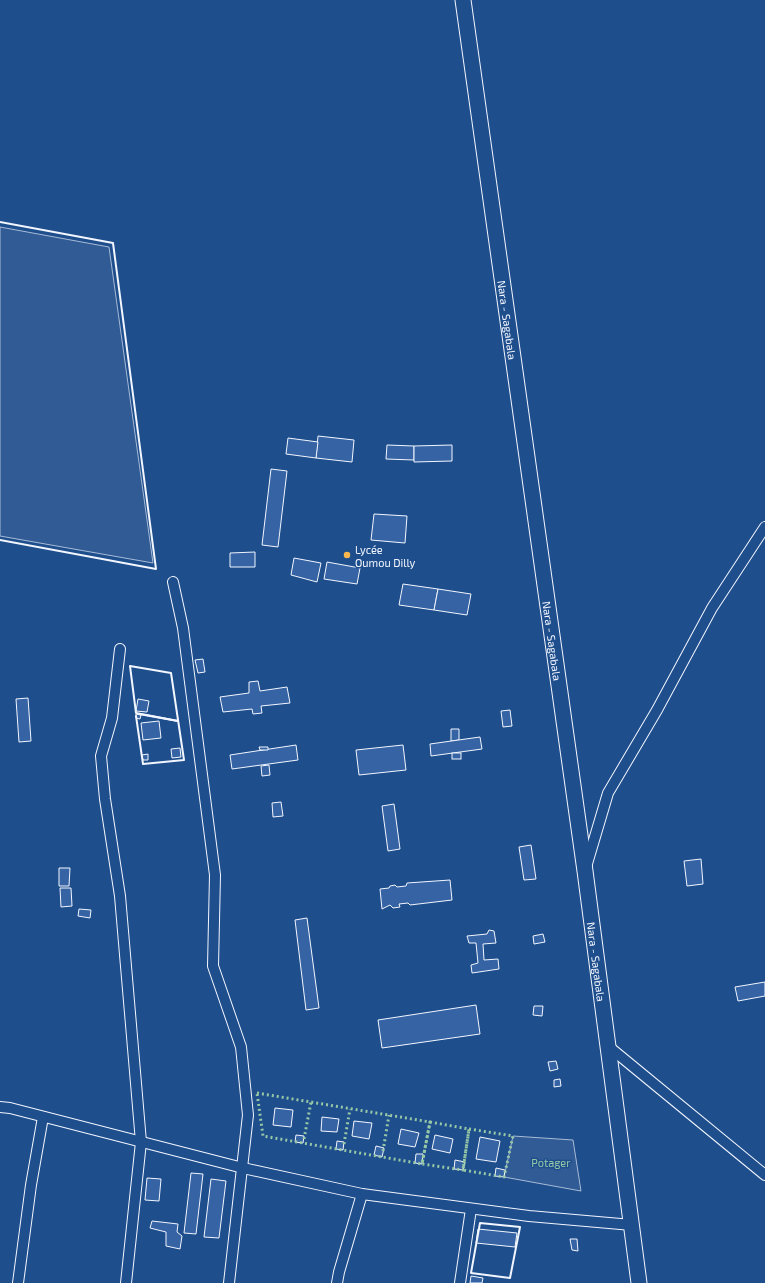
<svg xmlns="http://www.w3.org/2000/svg" width="765" height="1283" viewBox="0 0 765 1283" font-family="'Exo 2',sans-serif">
<style>
.built{fill:#305b95;stroke:#a8bbd7}
.building{fill:#3563a3;stroke:#f2f6ff}
.lines{fill:none;stroke-linecap:round;stroke-linejoin:round}
.minor-casing{stroke:#f2f6ff;stroke-width:12}
.primary-casing{stroke:#f2f6ff;stroke-width:17}
.minor{stroke:#1f4e8c;stroke-width:10}
.primary{stroke:#1f4e8c;stroke-width:15}
.hedge{stroke:#97c8a6;stroke-width:3;stroke-dasharray:2 3;stroke-linecap:butt}
.wall{stroke:#f2f6ff;stroke-width:2}
.poi-dot{fill:#ffb74d;stroke:#1f4e8c;stroke-width:1.5}
.labels{text-anchor:middle;dominant-baseline:central;stroke-width:3;stroke-linejoin:round;paint-order:stroke}
.street-label{font-size:11px;fill:#f2f6ff;stroke:#1f4e8c}
.poi-label{font-size:11px;fill:#f2f6ff;stroke:#1f4e8c;text-anchor:start}
.park-label{font-size:11px;fill:#97c8a6;stroke:#1f4e8c}
</style>
<rect width="100%" height="100%" fill="#1f4e8c"/>
<g class="built">
<path d="M0 227 109 247 153 563 0 536Z"/>
<path d="M513 1136 573 1140 581 1191 504 1177Z"/>
</g>
<g class="building">
<path d="M318 436 354 440 352 462 316 458Z"/>
<path d="M288 438 318 442 316 458 286 454Z"/>
<path d="M387 445 414 446V460L386 459Z"/>
<path d="M452 445V461L414 462V446Z"/>
<path d="M271 469 287 471 278 547 262 545Z"/>
<path d="M374 514 407 516 405 543 371 540Z"/>
<path d="M255 552V567H230V553Z"/>
<path d="M294 558 321 563 317 582 291 575Z"/>
<path d="M327 562 360 568 357 584 324 579Z"/>
<path d="M403 584 438 589 434 610 399 605Z"/>
<path d="M438 589 471 594 467 615 434 610Z"/>
<path d="M203 659 205 672 198 673 195 660Z"/>
<path d="M258 681 260 691 287 687 290 703 261 706 262 713 253 714 252 709 223 712 220 697 249 693V682Z"/>
<path d="M28 698 31 741 19 742 16 699Z"/>
<path d="M138 699 149 701 147 712 136 711Z"/>
<path d="M510 710 512 726 503 727 501 711Z"/>
<path d="M136 714 141 715 140 719 136 718Z"/>
<path d="M159 721 161 738 143 740 141 723Z"/>
<path d="M451 729H459V740L451 741Z"/>
<path d="M480 737 482 749 431 756 430 744Z"/>
<path d="M296 745 298 760 232 769 230 755Z"/>
<path d="M403 745 406 770 359 775 356 750Z"/>
<path d="M259 747H268V750H260Z"/>
<path d="M180 748 181 757 172 758 171 749Z"/>
<rect x="452" y="753" width="9" height="6"/>
<path d="M148 754V760H143L142 755Z"/>
<path d="M269 765 270 775 262 776 261 766Z"/>
<path d="M281 802 283 816 273 817 272 803Z"/>
<path d="M394 804 400 849 388 851 382 806Z"/>
<path d="M531 845 536 879 524 880 519 847Z"/>
<path d="M701 859 703 884 687 886 684 861Z"/>
<path d="M59 868H70L69 886H59Z"/>
<path d="M450 880 452 900 410 905 408 903 399 904 400 907 393 908 390 905 382 909 380 889 389 888 390 886 395 885 397 887 406 886 407 883Z"/>
<path d="M60 888H71L72 906 61 907Z"/>
<path d="M79 909 91 910 90 918 78 916Z"/>
<path d="M307 918 319 1008 306 1010 295 920Z"/>
<path d="M489 930 494 931 496 943 483 944 484 960 498 959 499 969 472 973 471 965 478 963 476 943H469L467 936 487 934Z"/>
<path d="M543 934 545 942 534 944 533 936Z"/>
<path d="M765 982V996L738 1001 735 987Z"/>
<path d="M476 1005 480 1034 382 1048 378 1020Z"/>
<path d="M534 1006H543L542 1016 533 1015Z"/>
<path d="M556 1061 558 1069 550 1071 548 1062Z"/>
<path d="M560 1079 561 1086 554 1087V1080Z"/>
<path d="M275 1108 293 1110 291 1127 273 1125Z"/>
<path d="M322 1117 339 1119 337 1132 321 1131Z"/>
<path d="M354 1121 372 1123 369 1139 352 1136Z"/>
<path d="M401 1129 419 1133 415 1147 398 1144Z"/>
<path d="M296 1135 304 1136 303 1143 295 1142Z"/>
<path d="M435 1135 453 1139 450 1153 432 1149Z"/>
<path d="M480 1137 500 1141 496 1162 476 1159Z"/>
<path d="M337 1141 344 1142 343 1150 336 1149Z"/>
<path d="M376 1146 384 1148 382 1157 374 1155Z"/>
<path d="M416 1154H423L422 1164 415 1163Z"/>
<path d="M455 1160 465 1162 463 1170 454 1169Z"/>
<path d="M496 1168 505 1170 504 1177 495 1176Z"/>
<path d="M191 1173 203 1174 196 1234 184 1233Z"/>
<path d="M147 1178 161 1179 159 1201 145 1200Z"/>
<path d="M211 1179 226 1181 219 1238 204 1237Z"/>
<path d="M152 1221 178 1224 177 1232 182 1236 180 1249 166 1246V1232L150 1228Z"/>
<path d="M478 1229 517 1233 515 1247 476 1243Z"/>
<path d="M570 1239H577L578 1251 572 1250Z"/>
<path d="M471 1276 483 1278 482 1283H470Z"/>
</g>
<g class="lines">
<g class="minor-casing">
<g id="minor">
<path d="M173 582 183 628 215 875 213 966 241 1047 248 1115 229 1283"/>
<path d="M120 649 112 718 101 756 105 799 120 896 141 1142 126 1283"/>
<path d="M586 867 608 793 657 710 712 608 765 527"/>
<path d="M608 1046 765 1175"/>
<path d="M0 1107 10 1108 243 1168 362 1194 529 1216 632 1225"/>
<path d="M18 1283 31 1185 43 1117"/>
<path d="M337 1283 339 1272 362 1194"/>
<path d="M460 1283 471 1209"/>
</g>
</g>
<g class="primary-casing">
<g id="primary">
<path id="s1" d="M463 0 585 871 639 1283"/>
</g>
</g>
<use href="#minor" class="minor"/>
<use href="#primary" class="primary"/>
<g class="hedge">
<path d="M257 1093 430 1122 422 1164 263 1136Z"/>
<path d="M430 1122 469 1129 463 1170 422 1164Z"/>
<path d="M469 1129 513 1136 504 1177 463 1170Z"/>
<path d="M304 1139 311 1102"/>
<path d="M344 1144 350 1109"/>
<path d="M383 1151 389 1115"/>
</g>
<g class="wall">
<path d="M0 222 113 243 156 569 0 540"/>
<path d="M139 714 178 721"/>
<path d="M136 716 143 764 184 760 171 673 130 666 136 713 178 721"/>
<path d="M480 1223 520 1227 510 1278 471 1273Z"/>
</g>
</g>
<circle class="poi-dot" cx="347" cy="555" r="4"/>
<g class="labels">
<g class="street-label">
<text stroke="none"><textPath href="#s1" startOffset="323">Nara - Sagabala</textPath></text>
<text stroke="none"><textPath href="#s1" startOffset="647">Nara - Sagabala</textPath></text>
<text stroke="none"><textPath href="#s1" startOffset="971">Nara - Sagabala</textPath></text>
</g>
<g class="poi-label">
<text x="355" y="549">Lycée<tspan x="355" dy="13">Oumou Dilly</tspan></text>
</g>
<g class="park-label">
<text x="551" y="1162">Potager</text>
</g>
</g>
</svg>
